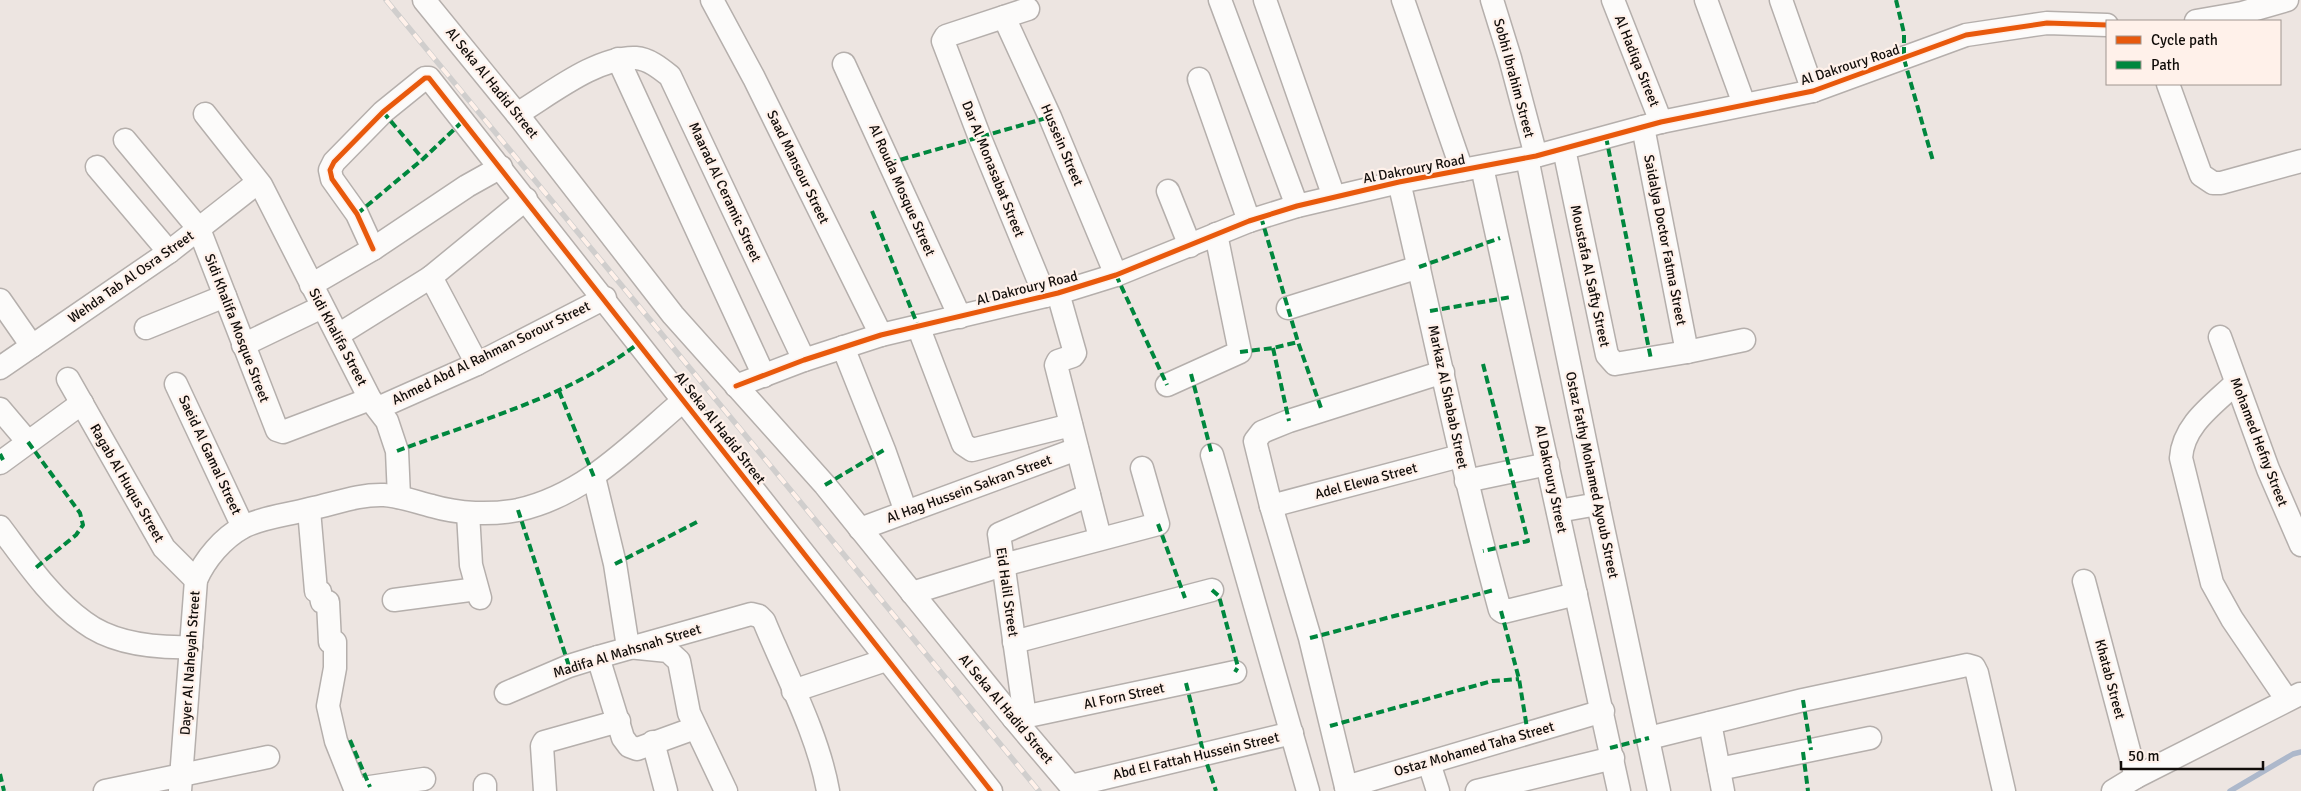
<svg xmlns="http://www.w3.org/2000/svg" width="2301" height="791" viewBox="0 0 2301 791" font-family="Signika,sans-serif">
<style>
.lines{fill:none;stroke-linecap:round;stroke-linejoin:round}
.stream{stroke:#adb8cb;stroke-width:5.5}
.minor-casing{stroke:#b5afac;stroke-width:25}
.minor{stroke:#fcfbfa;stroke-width:22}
.rail-casing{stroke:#d0cecd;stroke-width:5.5}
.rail{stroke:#fff1ea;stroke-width:4;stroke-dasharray:11;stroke-linecap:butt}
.quiet{stroke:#00873e;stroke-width:4;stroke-dasharray:8 4;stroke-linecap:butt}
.cycleway-casing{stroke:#fff1ea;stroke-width:8}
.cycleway{stroke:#e8590c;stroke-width:5}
.labels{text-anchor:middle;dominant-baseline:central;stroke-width:4.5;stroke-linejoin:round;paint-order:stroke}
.street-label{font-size:14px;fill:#110d0a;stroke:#fff1ea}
</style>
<rect width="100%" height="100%" fill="#ede5e1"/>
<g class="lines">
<path class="stream" d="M2230 791 2293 754 2301 752"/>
<g class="minor-casing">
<g id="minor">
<path d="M424 0 517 114 673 315 825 485 1014 719 1075 791"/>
<path d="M712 0 754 78 881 335"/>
<path d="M1220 0 1297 206"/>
<path d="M1265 0 1334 197"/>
<path d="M1403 0 1462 170"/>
<path d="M1492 0 1510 58 1536 156"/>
<path d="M1613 0 1661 122"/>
<path d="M1706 0 1744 104"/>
<path d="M1781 0 1813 91"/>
<path d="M1028 9 946 36 943 41 980 138 1045 296"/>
<path d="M1004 17 1050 117 1116 275"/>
<path d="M2196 21 2242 13 2287 0"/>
<path d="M618 59 764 376"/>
<path d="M844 64 960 317"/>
<path d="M1199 79 1249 221"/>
<path d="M2168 84 2201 175 2213 183H2221L2301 161"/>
<path d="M205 114 261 185 370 399 387 421 397 451 399 497"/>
<path d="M517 114C549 95 597 56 636 58 649 59 660 68 670 76L804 360"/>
<path d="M1643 127 1687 352"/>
<path d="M125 140 199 229 277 430 283 432 370 399"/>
<path d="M1564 149 1607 355 1615 364 1687 352 1744 340"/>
<path d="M1527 158 1598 504 1659 791"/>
<path d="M97 167 169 252"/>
<path d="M1482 167 1619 791"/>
<path d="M1399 182C1433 325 1461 469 1500 610L1503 612 1576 594"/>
<path d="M1168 191 1190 246"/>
<path d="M373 249 357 214 332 179 330 170 334 162 383 112 425 78H429L991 791"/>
<path d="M431 277 477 364"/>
<path d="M311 285 373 249 467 186 501 167"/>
<path d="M1058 293 1075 353 1073 356 1058 361 1056 365 1100 538"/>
<path d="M0 300 32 346"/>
<path d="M1288 308 1419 267"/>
<path d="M918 326 963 444 972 450 1071 425"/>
<path d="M146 328 225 296"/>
<path d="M338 335 431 277 526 199"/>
<path d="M2220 337 2268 469 2301 545"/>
<path d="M243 345 322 307"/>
<path d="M843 347 884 450 906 512"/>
<path d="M0 368 169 252 257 183"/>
<path d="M68 379 164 548 196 580"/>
<path d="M2236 383C2213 405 2183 425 2181 458L2212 583 2232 619 2287 700"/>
<path d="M176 384 243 527"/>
<path d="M1167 385 1240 352 1216 234"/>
<path d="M736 386 804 360 881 335 1058 293 1116 275 1249 221 1297 206 1399 182 1536 156 1661 122 1813 91 1966 35 2047 23 2107 25"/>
<path d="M378 408 477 364 605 298"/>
<path d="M0 409 28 442"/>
<path d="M1212 455 1308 791"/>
<path d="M0 463 82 403"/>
<path d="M594 477 615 564 628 647 668 651 679 661 689 713 726 791"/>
<path d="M1466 481 1548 464"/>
<path d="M1271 506 1460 456"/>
<path d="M309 510 316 591 320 592 322 602H328L330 642H335V668L328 706 336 741 356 791"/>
<path d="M1558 511 1598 504"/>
<path d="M468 513 471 565 480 598"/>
<path d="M0 527C25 560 50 598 84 622 113 644 156 648 191 647"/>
<path d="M860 529 1077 449"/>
<path d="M2084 581 2136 777"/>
<path d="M912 593 1003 565 1158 524 1142 468"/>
<path d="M394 600 477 589"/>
<path d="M1014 642 1212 590"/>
<path d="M598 657 623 738 629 746 637 749 695 728"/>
<path d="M793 691 886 660"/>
<path d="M506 693 569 666 598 657 751 614 759 616 764 621C786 675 818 734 828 791"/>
<path d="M1025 717 999 534 1089 495"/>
<path d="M1014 719 1235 672"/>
<path d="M1710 723 1723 791"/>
<path d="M1649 738 1803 700 1967 665 1974 667 1977 673 2004 791"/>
<path d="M653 742 666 791"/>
<path d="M1429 763 1438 791"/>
<path d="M1719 769 1870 738"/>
<path d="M1071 786 1292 733"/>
<path d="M1346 787 1603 711"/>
<path d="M105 791 268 757"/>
<path d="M180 791 196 580C205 559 223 538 243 527 263 517 288 515 309 509 334 504 358 494 384 495 400 496 416 502 432 506 459 514 491 515 518 510 586 495 633 443 684 400"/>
<path d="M359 791 370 787 424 779"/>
<path d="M485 791V785"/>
<path d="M545 791 542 746 544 742 619 721"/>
<path d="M1347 791 1310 638 1271 506 1255 441 1262 432 1289 421 1443 372"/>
<path d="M1477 791 1613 758"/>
<path d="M2113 791 2136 777 2300 694"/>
</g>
</g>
<use href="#minor" class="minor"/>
<g class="rail-casing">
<path id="rail" d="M386 0 1039 791"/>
</g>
<use href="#rail" class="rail"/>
<g class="quiet">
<path d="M1896 0 1904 33V59L1933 161"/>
<path d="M383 112 423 159"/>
<path d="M1606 137 1651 359"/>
<path d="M889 163 1050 117"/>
<path d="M872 211 918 326"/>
<path d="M357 214 423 159 463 121"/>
<path d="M1261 217 1298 342 1322 411"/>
<path d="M1419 267 1500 238"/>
<path d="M1116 275 1167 385"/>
<path d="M1430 311 1511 297"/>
<path d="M1273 348 1289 421"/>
<path d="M1240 352 1273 348 1298 342"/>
<path d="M1483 364 1528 541 1483 551"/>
<path d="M1191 374 1212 455"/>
<path d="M559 391 594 477"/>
<path d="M28 442 80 513 83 525 76 535 33 570"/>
<path d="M397 451C479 420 569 397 639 343"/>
<path d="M0 454 3 460"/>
<path d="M825 485 884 450"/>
<path d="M518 510 569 666"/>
<path d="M1158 524 1185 598"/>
<path d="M615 564 699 521"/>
<path d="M1212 590 1219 596 1238 667 1235 672"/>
<path d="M1501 611 1519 679 1528 734"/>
<path d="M1310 638 1494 590"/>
<path d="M1186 683 1204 755 1216 791"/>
<path d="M1803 700 1811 750"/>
<path d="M1330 726 1492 681 1519 679"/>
<path d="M350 740 370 787"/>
<path d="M1610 748 1649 738"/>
<path d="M1803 752 1808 791"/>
<path d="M0 774 4 791"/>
</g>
<g class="cycleway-casing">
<g id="cycleway">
<path d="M373 249 357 214 332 179 330 170 334 162 383 112 425 78H429L991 791"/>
<path d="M736 386 804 360 881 335 1058 293 1116 275 1249 221 1297 206 1399 182 1536 156 1661 122 1813 91 1966 35 2047 23 2107 25"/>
</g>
</g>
<use href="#cycleway" class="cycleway"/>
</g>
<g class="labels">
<g class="street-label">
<text transform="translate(1637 61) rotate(68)">Al Hadiqa Street</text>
<text transform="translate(1850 65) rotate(-18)">Al Dakroury Road</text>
<text transform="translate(1514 78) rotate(75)">Sobhi Ibrahim Street</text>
<text transform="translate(492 83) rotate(51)">Al Seka Al Hadid Street</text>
<text transform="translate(1062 145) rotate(67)">Hussein Street</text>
<text transform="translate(798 167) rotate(64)">Saad Mansour Street</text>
<text transform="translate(993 169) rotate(68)">Dar Al Monasabat Street</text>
<text transform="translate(1414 169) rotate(-11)">Al Dakroury Road</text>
<text transform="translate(902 190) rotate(66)">Al Rouda Mosque Street</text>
<text transform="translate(725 192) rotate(65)">Maarad Al Ceramic Street</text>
<text transform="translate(1665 240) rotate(79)">Saidalya Doctor Fatma Street</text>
<text transform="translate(1590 276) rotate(78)">Moustafa Al Safty Street</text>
<text transform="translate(131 277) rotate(-35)">Wehda Tab Al Osra Street</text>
<text transform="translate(1027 288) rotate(-14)">Al Dakroury Road</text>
<text transform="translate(237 328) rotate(69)">Sidi Khalifa Mosque Street</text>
<text transform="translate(338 337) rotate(62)">Sidi Khalifa Street</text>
<text transform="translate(491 353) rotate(-26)">Ahmed Abd Al Rahman Sorour Street</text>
<text transform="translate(1448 397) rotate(78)">Markaz Al Shabab Street</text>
<text transform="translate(720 428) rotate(52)">Al Seka Al Hadid Street</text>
<text transform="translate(2259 442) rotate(69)">Mohamed Hefny Street</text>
<text transform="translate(210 455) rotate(65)">Saeid Al Gamal Street</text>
<text transform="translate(1592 475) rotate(78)">Ostaz Fathy Mohamed Ayoub Street</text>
<text transform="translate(1551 479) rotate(78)">Al Dakroury Street</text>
<text transform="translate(1366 481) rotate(-15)">Adel Elewa Street</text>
<text transform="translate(127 483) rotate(60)">Ragab Al Huqus Street</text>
<text transform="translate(969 489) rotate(-20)">Al Hag Hussein Sakran Street</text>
<text transform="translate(1007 592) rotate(82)">Eid Halil Street</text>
<text transform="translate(627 651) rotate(-17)">Madifa Al Mahsnah Street</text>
<text transform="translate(190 663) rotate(-86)">Dayer Al Naheyah Street</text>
<text transform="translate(2110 679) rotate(75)">Khatab Street</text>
<text transform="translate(1124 696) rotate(-12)">Al Forn Street</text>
<text transform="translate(1006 709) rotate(50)">Al Seka Al Hadid Street</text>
<text transform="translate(1474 749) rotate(-16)">Ostaz Mohamed Taha Street</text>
<text transform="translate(1196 756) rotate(-13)">Abd El Fattah Hussein Street</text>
</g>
</g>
<rect x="2106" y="20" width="175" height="65" fill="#fff1ea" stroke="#a09690"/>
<rect x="2116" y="36" width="25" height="8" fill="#e8590c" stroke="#a09690"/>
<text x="2151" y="45" font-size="15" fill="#110d0a">Cycle path</text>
<rect x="2116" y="61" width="25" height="8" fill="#00873e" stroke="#a09690"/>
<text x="2151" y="70" font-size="15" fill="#110d0a">Path</text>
<path d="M2121 761v8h142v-8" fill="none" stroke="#110d0a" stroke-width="2.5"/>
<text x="2128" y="761" font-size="15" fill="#110d0a" stroke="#fff1ea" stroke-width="4" paint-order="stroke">50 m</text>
</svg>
